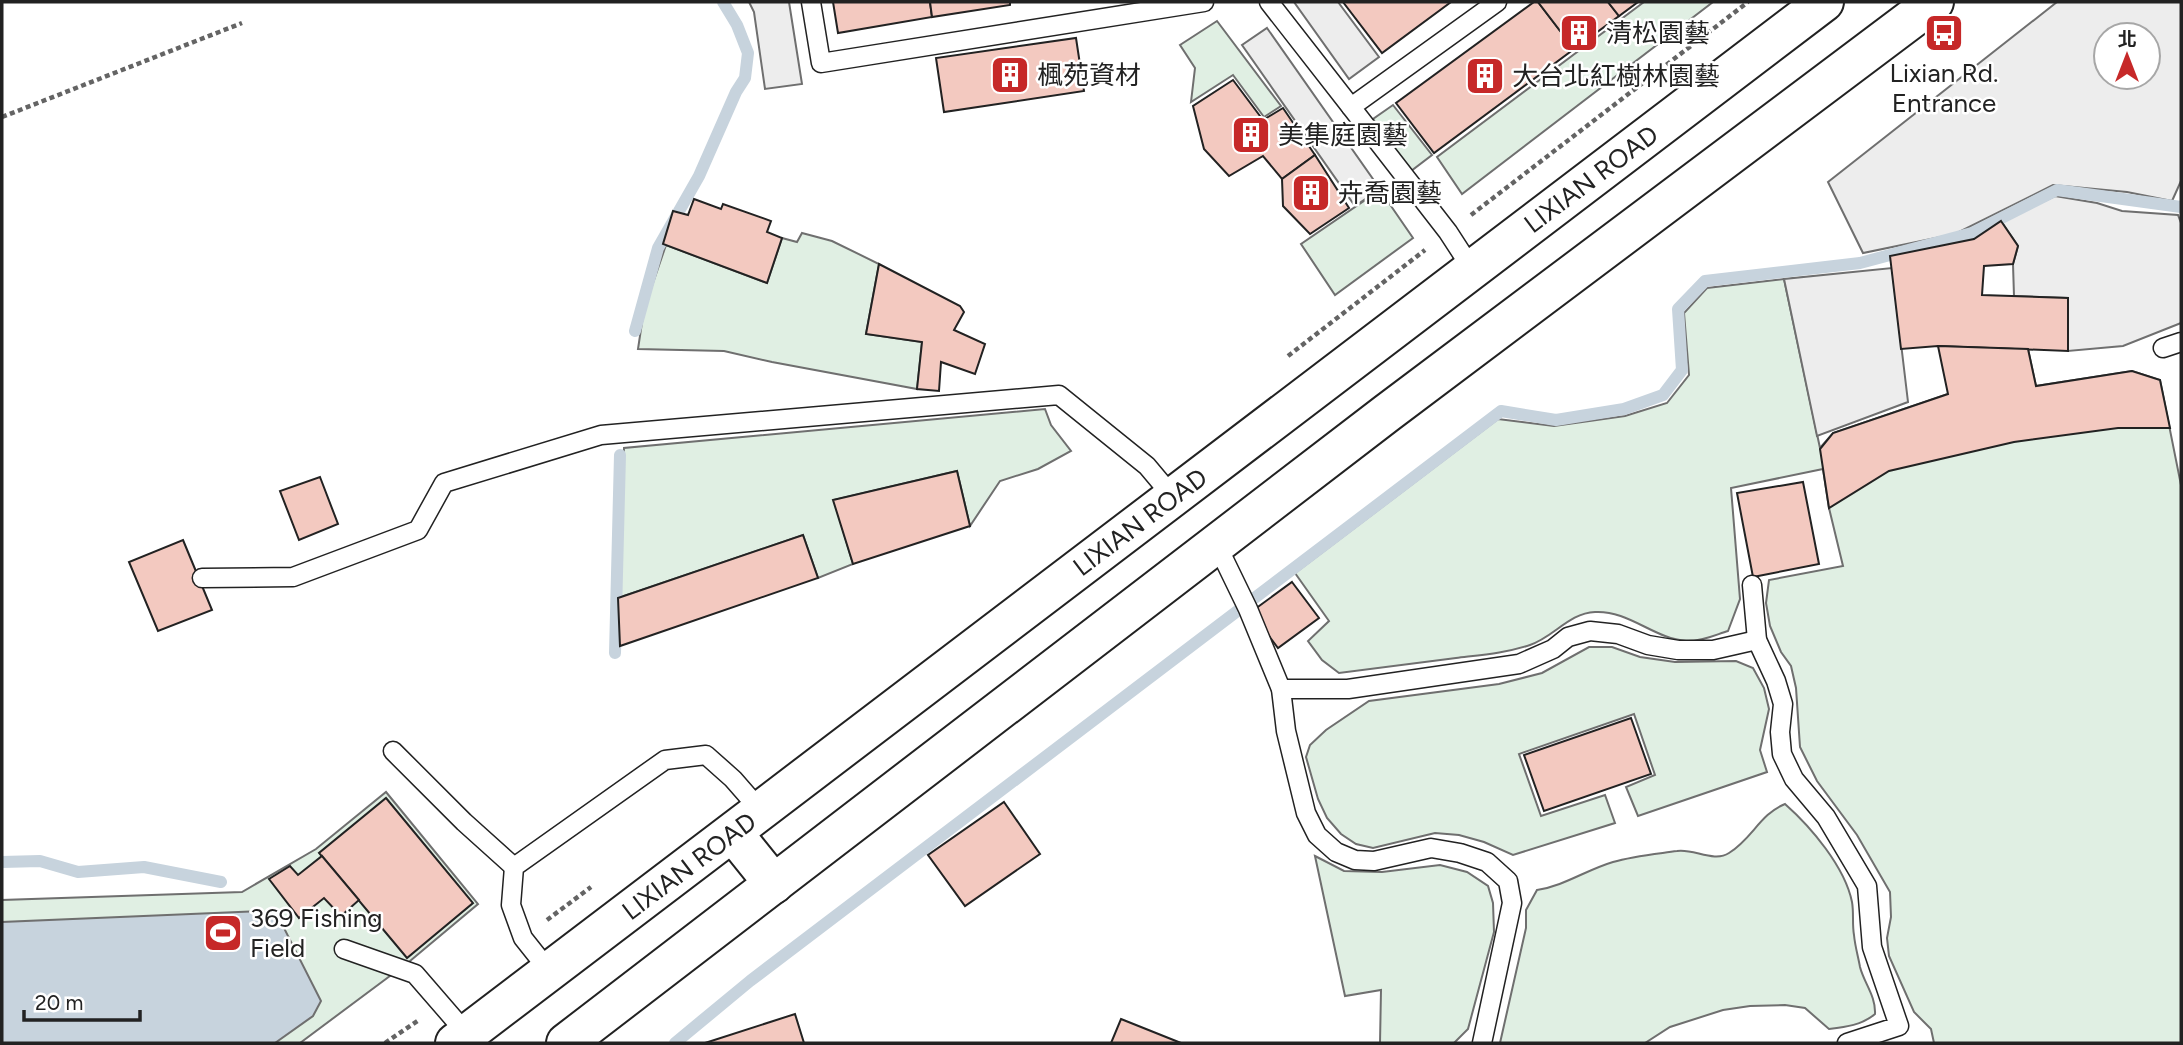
<svg xmlns="http://www.w3.org/2000/svg" width="2183" height="1045" viewBox="0 0 2183 1045" font-family="Figtree,'Noto Sans TC',sans-serif">
<style>
.green{fill:#e0efe3;stroke:#6f6f6f;stroke-width:2}
.parking{fill:#ededed;stroke:#6f6f6f;stroke-width:2;fill-rule:evenodd}
.water{fill:#c7d3dd;stroke:#6f6f6f;stroke-width:2}
.lines{fill:none;stroke-linecap:round;stroke-linejoin:round}
.stream{stroke:#c7d3dd;stroke-width:12}
.building{fill:#f3c9c0;stroke:#222;stroke-width:2}
.lane-casing{stroke:#222;stroke-width:21}
.secondary-casing{stroke:#222;stroke-width:42}
.path{stroke:#646464;stroke-width:4.5;stroke-dasharray:5 3.5;stroke-linecap:butt}
.lane{stroke:#fff;stroke-width:18}
.secondary{stroke:#fff;stroke-width:38}
.labels{text-anchor:middle;dominant-baseline:central;stroke-width:5;stroke-linejoin:round;paint-order:stroke}
.poi-label{font-size:26px;fill:#222;stroke:#fff;text-anchor:start}
.street-label{font-size:26px;fill:#222;stroke:#fff}
</style>
<rect width="100%" height="100%" fill="#fff"/>
<g class="green">
<path d="M1644 2H1713L1462 194 1437 157Z"/>
<path d="M1217 21 1281 106 1264 117 1233 75 1191 102 1195 68 1180 45Z"/>
<path d="M1393 105 1432 155 1411 171 1373 119Z"/>
<path d="M1380 190 1413 238 1335 295 1301 244Z"/>
<path d="M802 233 832 241 879 264 866 334 922 342 917 389 772 362 724 351 638 349 644 309 666 245 767 283 782 238 797 242Z"/>
<path d="M1784 279 1820 448 1833 433 1948 394 2028 349 2036 386 2132 371 2160 380 2181 485V1043H1934L1931 1029 1914 1012 1889 956 1887 938 1891 917 1890 892 1857 835 1817 781 1800 747 1796 688 1791 666 1781 652 1770 626 1766 603 1769 580 1843 566 1829 508 1823 469 1731 488 1740 599 1728 631C1715 635 1700 642 1686 641 1655 639 1628 610 1595 612 1569 613 1554 637 1530 645 1506 653 1480 655 1456 658 1417 663 1378 668 1339 673L1322 660 1308 641 1329 621 1295 573 1498 419 1554 426 1625 416 1667 403 1689 375 1684 313 1707 288Z"/>
<path d="M1045 409 1051 425 1071 451 1038 469 1000 481 970 526 957 471 834 500 853 564 818 578 803 535 618 598 624 448Z"/>
<path d="M1589 647H1612L1640 657 1675 662 1736 661 1753 668 1764 688 1769 709 1760 750 1767 772 1638 816 1626 787 1655 775 1634 714 1519 754 1541 816 1605 795 1615 823 1513 855 1484 842 1459 835 1435 833 1373 848 1356 844 1341 834 1327 818 1318 799 1306 757 1310 745 1326 730 1369 701 1499 684 1542 673Z"/>
<path d="M386 792 478 904 410 961 300 1043H2V900L242 892 316 849Z"/>
<path d="M1785 804C1811 827 1845 867 1852 902 1854 913 1852 924 1854 935 1855 946 1858 956 1860 967 1864 983 1876 996 1875 1014 1862 1025 1846 1027 1829 1029L1805 1008 1785 1005 1750 1006 1723 1010 1670 1027 1645 1043H1500L1526 928V910L1537 890C1564 886 1586 870 1613 862 1633 856 1656 854 1677 851 1693 848 1714 863 1729 853 1752 839 1760 814 1785 804Z"/>
<path d="M1315 856 1344 871 1382 872 1440 865 1467 872 1488 886 1493 903 1494 932 1468 1029 1454 1043H1380L1381 990 1345 996Z"/>
</g>
<g class="parking">
<path d="M749 2H789L802 84 765 89 754 12Z"/>
<path d="M1294 2H1338L1379 57 1349 79Z"/>
<path d="M2057 2H2181V181L2172 201 2127 192 2053 185 1955 234 1863 253 1828 182ZM2106 35H2148V77H2106Z"/>
<path d="M1267 28 1380 189 1355 206 1242 45Z"/>
<path d="M2055 196 2097 203 2122 211 2178 215 2181 223V323L2123 346 2068 351V298L2014 296 2013 264 2018 246 2001 221Z"/>
<path d="M1892 268 1908 402 1817 436 1784 279Z"/>
</g>
<path class="water" d="M259 911 270 914 283 926 321 1001 313 1016 275 1043H2V922Z"/>
<g class="lines">
<g class="stream">
<path d="M635 331 658 248 699 176 736 92 745 78 748 53 737 25 723 2"/>
<path d="M615 653 620 455"/>
<path d="M2 862 40 861 78 872 144 867 221 882"/>
<path d="M675 1043 750 981 1501 411 1556 420 1624 409 1663 395 1682 370 1678 309 1705 281 1860 263 1972 233 2057 190 2181 207"/>
</g>
</g>
<g class="building">
<path d="M833 2H930L932 17 838 33Z"/>
<path d="M930 2H1010V5L932 17Z"/>
<path d="M1343 2H1451L1382 53Z"/>
<path d="M1534 2H1538L1574 49 1434 153 1396 103Z"/>
<path d="M1538 2H1608L1619 16 1574 49Z"/>
<path d="M1608 2H1638L1619 16Z"/>
<path d="M1076 38 1084 91 944 112 936 58Z"/>
<path d="M1233 80 1263 120 1283 108 1315 155 1282 179 1263 156 1229 176 1204 149 1193 106Z"/>
<path d="M1315 155 1349 208 1310 234 1283 206 1282 179Z"/>
<path d="M694 199 721 209 723 204 771 221 767 232 782 238 767 283 663 244 673 211 688 215Z"/>
<path d="M2001 221 2018 246 2013 264 1984 266 1982 295 2068 298V351L1938 346 1901 349 1890 256 1974 239Z"/>
<path d="M879 264 960 306 964 312 954 330 985 344 975 374 941 362 939 391 917 389 922 342 866 334Z"/>
<path d="M1938 346 2028 349 2036 386 2132 371 2160 380 2170 428H2118L2014 442 1889 471 1829 508 1820 449 1833 433 1948 394Z"/>
<path d="M957 471 970 526 853 564 833 500Z"/>
<path d="M320 477 338 524 299 540 280 491Z"/>
<path d="M1803 482 1819 564 1753 577 1737 493Z"/>
<path d="M803 535 818 578 620 646 618 598Z"/>
<path d="M183 540 212 610 158 631 129 562Z"/>
<path d="M1292 582 1319 618 1278 648 1251 612Z"/>
<path d="M1631 718 1651 774 1544 811 1524 755Z"/>
<path d="M386 798 473 903 407 958 319 853Z"/>
<path d="M1004 802 1040 854 965 906 928 855Z"/>
<path d="M322 856 359 900 341 916 324 898 299 918 269 879 290 866 298 875Z"/>
<path d="M795 1014 804 1043H705Z"/>
<path d="M1121 1019 1181 1043H1111Z"/>
</g>
<g class="lines">
<g class="lane-casing">
<g id="lane">
<path d="M811 2 821 63 1204 2"/>
<path d="M1269 2 1351 107"/>
<path d="M1472 269 1448 232 1351 107 1497 2"/>
<path d="M2163 348 2181 342"/>
<path d="M1217 545 1248 609 1281 689 1286 731 1306 813 1317 835 1336 852 1355 860 1374 861 1431 848 1460 853 1487 862 1508 881 1512 903 1482 1043"/>
<path d="M202 578 293 577 418 530 444 483 601 435 1059 395 1147 466 1173 497"/>
<path d="M1752 585 1757 640 1776 681 1783 704 1780 732 1782 754 1794 779 1826 817 1867 886 1872 947 1899 1026 1847 1043"/>
<path d="M1281 689H1348L1519 664 1553 649 1568 637 1590 631 1618 634 1648 645 1678 650H1713L1757 640"/>
<path d="M393 751 464 822 514 867"/>
<path d="M344 949 415 974 467 1034"/>
<path d="M550 972 523 938 511 905 514 867 665 760 706 755 733 779 761 811"/>
</g>
</g>
<g class="secondary-casing">
<g id="secondary">
<path d="M733 833 774 884"/>
<path d="M455 1043 1824 2"/>
<path d="M566 1043 1387 413 1934 2"/>
</g>
</g>
<g class="path">
<path d="M2 117 242 23"/>
<path d="M1471 215 1748 2"/>
<path d="M1288 356 1425 250"/>
<path d="M547 920 591 887"/>
<path d="M385 1043 419 1020"/>
</g>
<use href="#lane" class="lane"/>
<use href="#secondary" class="secondary"/>
</g>
<defs>
<g id="building-square" transform="scale(2.0125)"><rect x="-9" y="-9" width="18" height="18" rx="4" fill="#c62828" stroke="#fff"/><path d="M-4-6H4V6H1V3H-1V6H-4ZM-2.5-4.3h1.7v1.8h-1.7ZM.8-4.3h1.7v1.8H.8ZM-2.5-1h1.7V.8h-1.7ZM.8-1h1.7V.8H.8Z" fill="#fff"/></g>
<g id="bus-square" transform="scale(2.0125)"><rect x="-9" y="-9" width="18" height="18" rx="4" fill="#c62828" stroke="#fff"/><path d="M-5-6H5V4H4V6H2V4H-2V6H-4V4H-5ZM-3.5-4V0h7V-4ZM-3.5 1.2v1.5H-2V1.2ZM2 1.2v1.5H3.5V1.2Z" fill="#fff"/></g>
<g id="stadium-square" transform="scale(2.0125)"><rect x="-9" y="-9" width="18" height="18" rx="4" fill="#c62828" stroke="#fff"/><path d="M0-5a6.5 5 0 1 0 0 10a6.5 5 0 1 0 0-10ZM-3.5-1.8h7v3.6h-7Z" fill="#fff"/></g>
</defs>
<g fill-rule="evenodd">
<use href="#building-square" x="1579" y="33"/>
<use href="#bus-square" x="1944" y="33"/>
<use href="#building-square" x="1010" y="75"/>
<use href="#building-square" x="1485" y="76"/>
<use href="#building-square" x="1251" y="135"/>
<use href="#building-square" x="1311" y="193"/>
<use href="#stadium-square" x="223" y="933"/>
</g>
<g class="labels">
<g class="poi-label">
<text x="1606" y="33">清松園藝</text>
<text x="1944" y="73" text-anchor="middle">Lixian Rd.<tspan x="1944" dy="30">Entrance</tspan></text>
<text x="1037" y="75">楓苑資材</text>
<text x="1512" y="76">大台北紅樹林園藝</text>
<text x="1278" y="135">美集庭園藝</text>
<text x="1338" y="193">卉喬園藝</text>
<text x="250" y="918">369 Fishing<tspan x="250" dy="30">Field</tspan></text>
</g>
<g class="street-label">
<text transform="translate(1591 179) rotate(-37)">LIXIAN ROAD</text>
<text transform="translate(1140 522) rotate(-37)">LIXIAN ROAD</text>
<text transform="translate(689 866) rotate(-37)">LIXIAN ROAD</text>
</g>
</g>
<rect width="2183" height="1045" fill="none" stroke="#222222" stroke-width="7"/>
<g transform="translate(2127 56)"><circle r="33" fill="#ffffff" stroke="#a7a7a7" stroke-width="2"/>
<path d="M0-5L12 26L0 18L-12 26Z" fill="#c62828"/>
<text y="-10" font-size="19" font-weight="bold" text-anchor="middle" fill="#222222">北</text>
</g>
<path d="M24 1010v10h116v-10" fill="none" stroke="#222222" stroke-width="3.5"/>
<text x="35" y="1010" font-size="21" fill="#222222" stroke="#ffffff" stroke-width="5" paint-order="stroke">20 m</text>
</svg>
